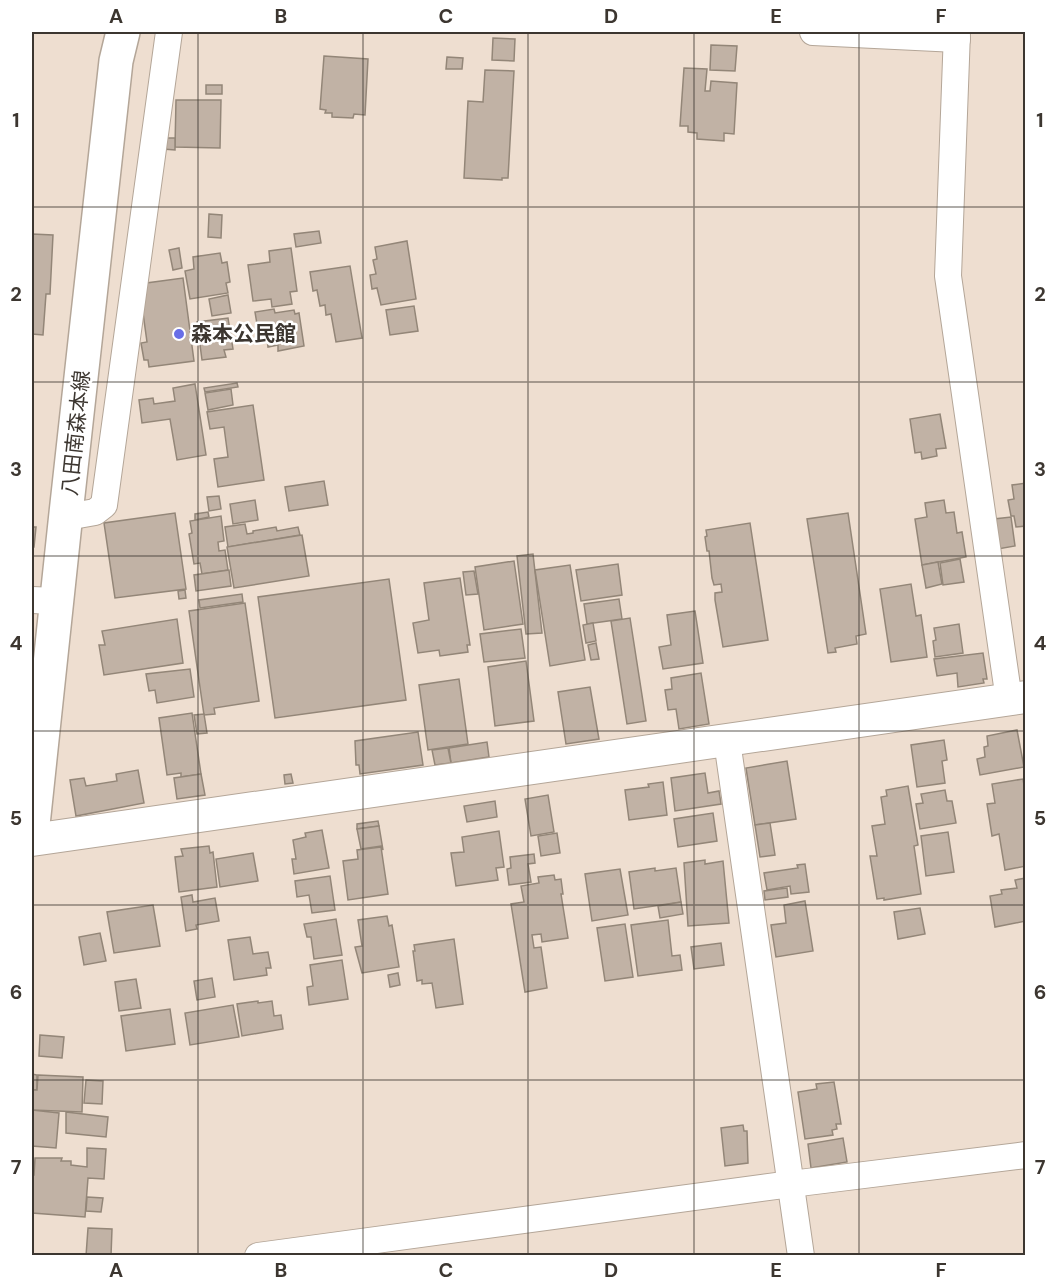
<svg xmlns="http://www.w3.org/2000/svg" width="1057" height="1287" viewBox="0 0 1057 1287" font-family="'DM Sans','Noto Sans JP',sans-serif">
<style>
.building{fill:#c1b2a5;stroke:#938678;stroke-width:1.5}
.lines{fill:none;stroke-linecap:round;stroke-linejoin:round}
.minor-casing{stroke:#b4a698;stroke-width:28}
.tertiary-casing{stroke:#b4a698;stroke-width:34}
.secondary-casing{stroke:#b4a698;stroke-width:36}
.minor{stroke:#fff;stroke-width:26}
.tertiary{stroke:#fff;stroke-width:32}
.secondary{stroke:#fff;stroke-width:33}
.grid{fill:none;stroke:#3c3630;stroke-width:1.5;stroke-opacity:0.55}
.poi-dot{fill:#686ee7;stroke:#fff;stroke-width:2}
.labels{text-anchor:middle;dominant-baseline:central;stroke-width:5;stroke-linejoin:round;paint-order:stroke}
.poi-label{font-size:21px;font-weight:bold;fill:#3c3630;stroke:#fff;text-anchor:start}
.street-label{font-size:21px;fill:#3c3630;stroke:#fff}
.neatline{fill:none;stroke:#3c3630;stroke-width:2}
.grid-label{font-size:20px;text-anchor:middle;font-weight:bold;fill:#3c3630}
</style>
<rect width="100%" height="100%" fill="#eeded0"/>
<g class="building">
<path d="M493 38 515 39 514 61 492 60Z"/>
<path d="M711 45 737 46 735 71 710 70Z"/>
<path d="M324 56 368 59 365 115 354 114 353 118 332 117V113H325L326 110 320 109Z"/>
<path d="M447 57 463 58 462 69H446Z"/>
<path d="M684 68 707 69 705 91H710L711 81 737 83 734 134 724 133V141L697 139V133L688 132V126H680Z"/>
<path d="M485 70 514 71 508 178H502V180L464 178 468 101 483 102Z"/>
<rect x="206" y="85" width="16" height="9"/>
<path d="M176 100H221L220 148 175 147Z"/>
<path d="M163 138H175V150L163 149Z"/>
<path d="M209 214 222 215 221 238 208 237Z"/>
<path d="M319 231 321 243 296 247 294 234Z"/>
<path d="M32 234 53 235 50 294H46L43 335 32 334Z"/>
<path d="M407 241 416 299 381 305 377 288 372 289 370 275 376 274 373 260 377 259 375 247Z"/>
<path d="M179 248 182 268 173 270 169 250Z"/>
<path d="M291 248 297 291 290 292 292 304 272 307 271 299 253 301 248 265 270 262 269 251Z"/>
<path d="M220 253 222 263 227 262 230 282 226 283 228 293 190 299 185 271 194 269 193 257Z"/>
<path d="M350 266 362 338 336 342 331 314 326 315 325 305 320 306 317 290 313 291 310 272Z"/>
<path d="M183 278 194 361 149 367 148 360H144L141 343 147 342 139 284Z"/>
<path d="M228 295 231 313 212 316 209 299Z"/>
<path d="M414 306 418 331 390 335 386 310Z"/>
<path d="M274 309 275 313 294 310 295 314 299 313 304 346 278 351V345L268 347 265 323 257 324 255 312Z"/>
<path d="M228 318 233 349 224 350 226 357 202 360 197 322Z"/>
<path d="M237 383 238 387 205 392 204 388Z"/>
<path d="M195 384 206 455 177 460 170 419 142 423 139 400 153 398 154 404 175 401 173 388Z"/>
<path d="M231 389 233 405 208 410 205 393Z"/>
<path d="M253 405 264 480 218 487 214 459 228 457 224 427 210 429 207 412Z"/>
<path d="M940 414 946 448 936 449 937 456 922 459 921 452 915 453 910 419Z"/>
<path d="M324 481 328 505 289 511 285 487Z"/>
<path d="M1026 483V526L1016 527 1014 516H1011L1008 500 1014 499 1012 485Z"/>
<path d="M219 496 221 509 209 511 207 497Z"/>
<path d="M255 500 258 520 233 524 230 504Z"/>
<path d="M944 500 946 513 954 512 957 533 962 532 966 557 922 565 915 519 927 517 925 503Z"/>
<path d="M208 512 209 517 195 520V514Z"/>
<path d="M175 513 186 589 115 598 104 523Z"/>
<path d="M848 513 866 634 856 636 857 644 835 648 836 652 828 653 807 519Z"/>
<path d="M221 516 224 541 218 542 219 551 225 550 228 570 202 574 200 563 194 564 189 534 192 533 190 521Z"/>
<path d="M1011 517 1015 546 998 549 994 519Z"/>
<path d="M750 523 768 640 723 647 715 600V593L722 592 721 584 714 585 712 578 709 551H707L705 537 707 536 706 530Z"/>
<path d="M245 524 247 534 253 533V531L276 527 277 531 298 527 300 535 228 547 225 527Z"/>
<path d="M32 527H36L34 547H32Z"/>
<path d="M302 535 309 576 234 588 227 547Z"/>
<path d="M533 554 542 633 526 634 517 556Z"/>
<path d="M960 559 964 582 943 585 940 563Z"/>
<path d="M514 561 523 624 484 630 475 567Z"/>
<path d="M938 562 942 584 926 588 922 565Z"/>
<path d="M618 564 622 595 581 601 576 570Z"/>
<path d="M570 565 585 660 550 666 535 570Z"/>
<path d="M229 570 231 586 196 591 194 575Z"/>
<path d="M474 571 478 594 466 595 463 572Z"/>
<path d="M460 578 470 645H467L468 652 440 656 439 650 418 653 413 623 429 620 424 583Z"/>
<path d="M389 579 406 700 275 718 258 597Z"/>
<path d="M911 584 916 616 921 615 927 657 891 662 880 589Z"/>
<path d="M185 590 186 598 179 599 178 591Z"/>
<path d="M242 594 243 602 200 608 199 600Z"/>
<path d="M619 599 622 619 587 624 584 604Z"/>
<path d="M245 603 259 701 214 708 215 714 204 715 189 611Z"/>
<path d="M695 611 703 663 663 669 659 647 671 645 667 615Z"/>
<path d="M630 618 646 721 627 724 611 621Z"/>
<path d="M177 619 183 663 104 675 99 645H105L102 631Z"/>
<path d="M593 623 596 641 586 643 583 625Z"/>
<path d="M959 624 963 653 935 657 933 641 936 640 934 628Z"/>
<path d="M521 629 525 658 484 662 480 634Z"/>
<path d="M596 643 599 659 591 660 588 645Z"/>
<path d="M983 653 987 679H983L984 683 958 687 957 673 937 676 934 659Z"/>
<path d="M526 661 534 721 495 726 488 667Z"/>
<path d="M190 669 194 697 157 703 155 690 149 691 146 674Z"/>
<path d="M701 673 709 724 679 729 676 709 668 710 665 690 672 689 671 678Z"/>
<path d="M459 679 468 744 428 750 419 685Z"/>
<path d="M590 687 599 739 566 744 558 692Z"/>
<path d="M192 713 201 774 181 777V773L167 775 159 718Z"/>
<path d="M204 714 207 733 197 734 194 715Z"/>
<path d="M1017 730 1024 767 980 775 977 759 985 757 984 747 988 746 987 736Z"/>
<path d="M418 732 423 765 360 774 359 765H356L355 741Z"/>
<path d="M944 740 947 760 942 761 945 783 917 787 911 745Z"/>
<path d="M487 742 489 757 451 763 449 748Z"/>
<path d="M448 748 451 763 435 765 432 750Z"/>
<path d="M787 761 796 819 755 825 746 768Z"/>
<path d="M138 770 144 803 76 816 70 780 84 778 86 786 117 781 116 774Z"/>
<path d="M705 773 708 793 719 791 721 804 675 811 671 778Z"/>
<path d="M201 774 205 795 177 799 174 778Z"/>
<path d="M291 774 293 783 285 784 284 775Z"/>
<path d="M1023 779 1026 798V866L1005 870 999 834 992 836 987 804 995 803 992 784Z"/>
<path d="M663 782 667 815 629 820 625 790 649 787 648 784Z"/>
<path d="M908 786 918 845 914 846 921 894 884 900V898L877 899 870 856H877L872 826 885 824 881 797 887 796 886 790Z"/>
<path d="M945 790 947 801H952L956 823 920 829 916 804 923 803 921 794Z"/>
<path d="M548 795 554 832 531 836 525 799Z"/>
<path d="M495 801 497 817 467 822 464 806Z"/>
<path d="M713 813 717 841 678 847 674 819Z"/>
<path d="M378 821 379 826 357 829V824Z"/>
<path d="M770 823 775 855 760 857 755 825Z"/>
<path d="M379 826 383 850 381 846 361 849 357 829Z"/>
<path d="M322 830 329 868 294 874 292 859H296L293 840 306 837 305 833Z"/>
<path d="M499 831 504 867 496 868 498 880 456 886 451 853 464 852 462 837Z"/>
<path d="M948 832 954 872 926 876 921 836Z"/>
<path d="M557 833 560 853 541 856 538 836Z"/>
<path d="M209 846 210 853 213 852 217 887 179 892 175 857 183 856 181 849Z"/>
<path d="M381 847 388 894 348 900 343 861 358 859 357 850Z"/>
<path d="M253 853 258 881 220 887 216 859Z"/>
<path d="M534 854 535 863 528 864 531 882 509 885 507 869 511 868 510 857Z"/>
<path d="M705 860V864L723 861 729 923 688 926 684 863Z"/>
<path d="M805 864 809 892 791 894 790 886 767 890 764 873 798 868 797 865Z"/>
<path d="M655 868V871L676 868 681 902 634 909 629 872Z"/>
<path d="M620 869 628 915 592 921 585 874Z"/>
<path d="M554 875 555 880 561 879 563 894H561L568 938 542 942 541 934 532 935 534 948 541 947 547 988 525 992 511 904 524 902 521 886 539 883 538 877Z"/>
<path d="M330 876 335 910 312 913 309 895 297 897 295 881Z"/>
<path d="M1026 878V921L995 927 990 896 1002 894 1001 890 1017 888 1015 880Z"/>
<path d="M787 888 788 897 765 900 764 891Z"/>
<path d="M192 895 193 902 215 898 219 921 196 925 197 929 186 931 181 897Z"/>
<path d="M805 901 813 951 776 957 771 925 786 923 784 905Z"/>
<path d="M681 902 683 914 660 918 658 906Z"/>
<path d="M153 905 160 946 114 953 107 912Z"/>
<path d="M920 908 925 934 898 939 894 912Z"/>
<path d="M387 916 389 926 392 925 399 967 362 973 355 947 362 946 358 920Z"/>
<path d="M336 919 342 955 314 959 311 937H307L304 924Z"/>
<path d="M668 920 672 956 680 955 682 970 638 976 631 925Z"/>
<path d="M625 924 633 977 605 981 597 928Z"/>
<path d="M100 933 106 961 84 965 79 937Z"/>
<path d="M250 937 253 954 268 952 271 968H266L267 975 234 980 228 940Z"/>
<path d="M454 939 463 1004 436 1008 432 983 422 984V980L417 981 413 951H415L414 945Z"/>
<path d="M721 943 724 965 694 969 691 947Z"/>
<path d="M342 960 348 999 309 1005 307 987 313 986 310 965Z"/>
<path d="M398 973 400 985 390 987 388 975Z"/>
<path d="M212 978 215 997 197 1000 194 981Z"/>
<path d="M136 979 141 1008 119 1011 115 982Z"/>
<path d="M258 1001V1003L272 1001 274 1016 281 1015 283 1029 242 1036 237 1004Z"/>
<path d="M233 1005 239 1037 190 1045 185 1013Z"/>
<path d="M170 1009 175 1044 126 1051 121 1016Z"/>
<path d="M40 1035 64 1037 62 1058 39 1056Z"/>
<path d="M32 1074 37 1075V1090H32Z"/>
<path d="M38 1075 83 1077 82 1112 32 1110V1090H37Z"/>
<path d="M86 1080 103 1081 102 1104 84 1103Z"/>
<path d="M834 1082 841 1124H836L837 1129 832 1130 833 1135 805 1139 798 1092 817 1089 816 1084Z"/>
<path d="M32 1110 59 1113 56 1148 32 1146Z"/>
<path d="M66 1112 108 1117 106 1137 66 1133Z"/>
<path d="M743 1125 744 1131H747L748 1163 725 1166 721 1128Z"/>
<path d="M843 1138 847 1162 811 1168 808 1144Z"/>
<path d="M87 1148 106 1149 104 1179 88 1178 85 1217 32 1213V1175H34L35 1158H62L61 1161H71V1165L87 1167Z"/>
<path d="M87 1197 103 1198 101 1212 86 1211Z"/>
<path d="M88 1228 112 1229 111 1256H86Z"/>
</g>
<g class="lines">
<g class="minor-casing">
<g id="minor">
<path d="M813 32 957 39"/>
<path d="M957 32 948 276 1009 700"/>
<path d="M67 517 95 512 104 505 169 32"/>
<path d="M32 600 55 601"/>
<path d="M727 741 801 1256"/>
<path d="M258 1256 791 1184 1026 1155"/>
</g>
</g>
<g class="tertiary-casing">
<path id="tertiary" d="M32 840 1026 697"/>
</g>
<g class="secondary-casing">
<path id="secondary" d="M32 834C58 576 88 319 116 61L123 32"/>
</g>
<use href="#minor" class="minor"/>
<use href="#tertiary" class="tertiary"/>
<use href="#secondary" class="secondary"/>
</g>
<path class="grid" d="M198 32V1256M363 32V1256M528 32V1256M694 32V1256M859 32V1256M32 207H1026M32 382H1026M32 556H1026M32 731H1026M32 905H1026M32 1080H1026"/>
<circle class="poi-dot" cx="179" cy="334" r="6"/>
<g class="labels">
<g class="poi-label">
<text x="191" y="334">森本公民館</text>
</g>
<g class="street-label">
<text transform="translate(76 433) rotate(-84)">八田南森本線</text>
</g>
</g>
<rect width="1057" height="1287" fill="none" stroke="#ffffff" stroke-width="66"/>
<rect x="33" y="33" width="991" height="1221" class="neatline"/>
<g class="grid-label">
<text x="116" y="23">A</text>
<text x="281" y="23">B</text>
<text x="446" y="23">C</text>
<text x="611" y="23">D</text>
<text x="776" y="23">E</text>
<text x="941" y="23">F</text>
<text x="16" y="127">1</text>
<text x="1040" y="127">1</text>
<text x="16" y="301">2</text>
<text x="1040" y="301">2</text>
<text x="16" y="476">3</text>
<text x="1040" y="476">3</text>
<text x="16" y="650">4</text>
<text x="1040" y="650">4</text>
<text x="16" y="825">5</text>
<text x="1040" y="825">5</text>
<text x="16" y="999">6</text>
<text x="1040" y="999">6</text>
<text x="16" y="1174">7</text>
<text x="1040" y="1174">7</text>
<text x="116" y="1277">A</text>
<text x="281" y="1277">B</text>
<text x="446" y="1277">C</text>
<text x="611" y="1277">D</text>
<text x="776" y="1277">E</text>
<text x="941" y="1277">F</text>
</g>
</svg>
